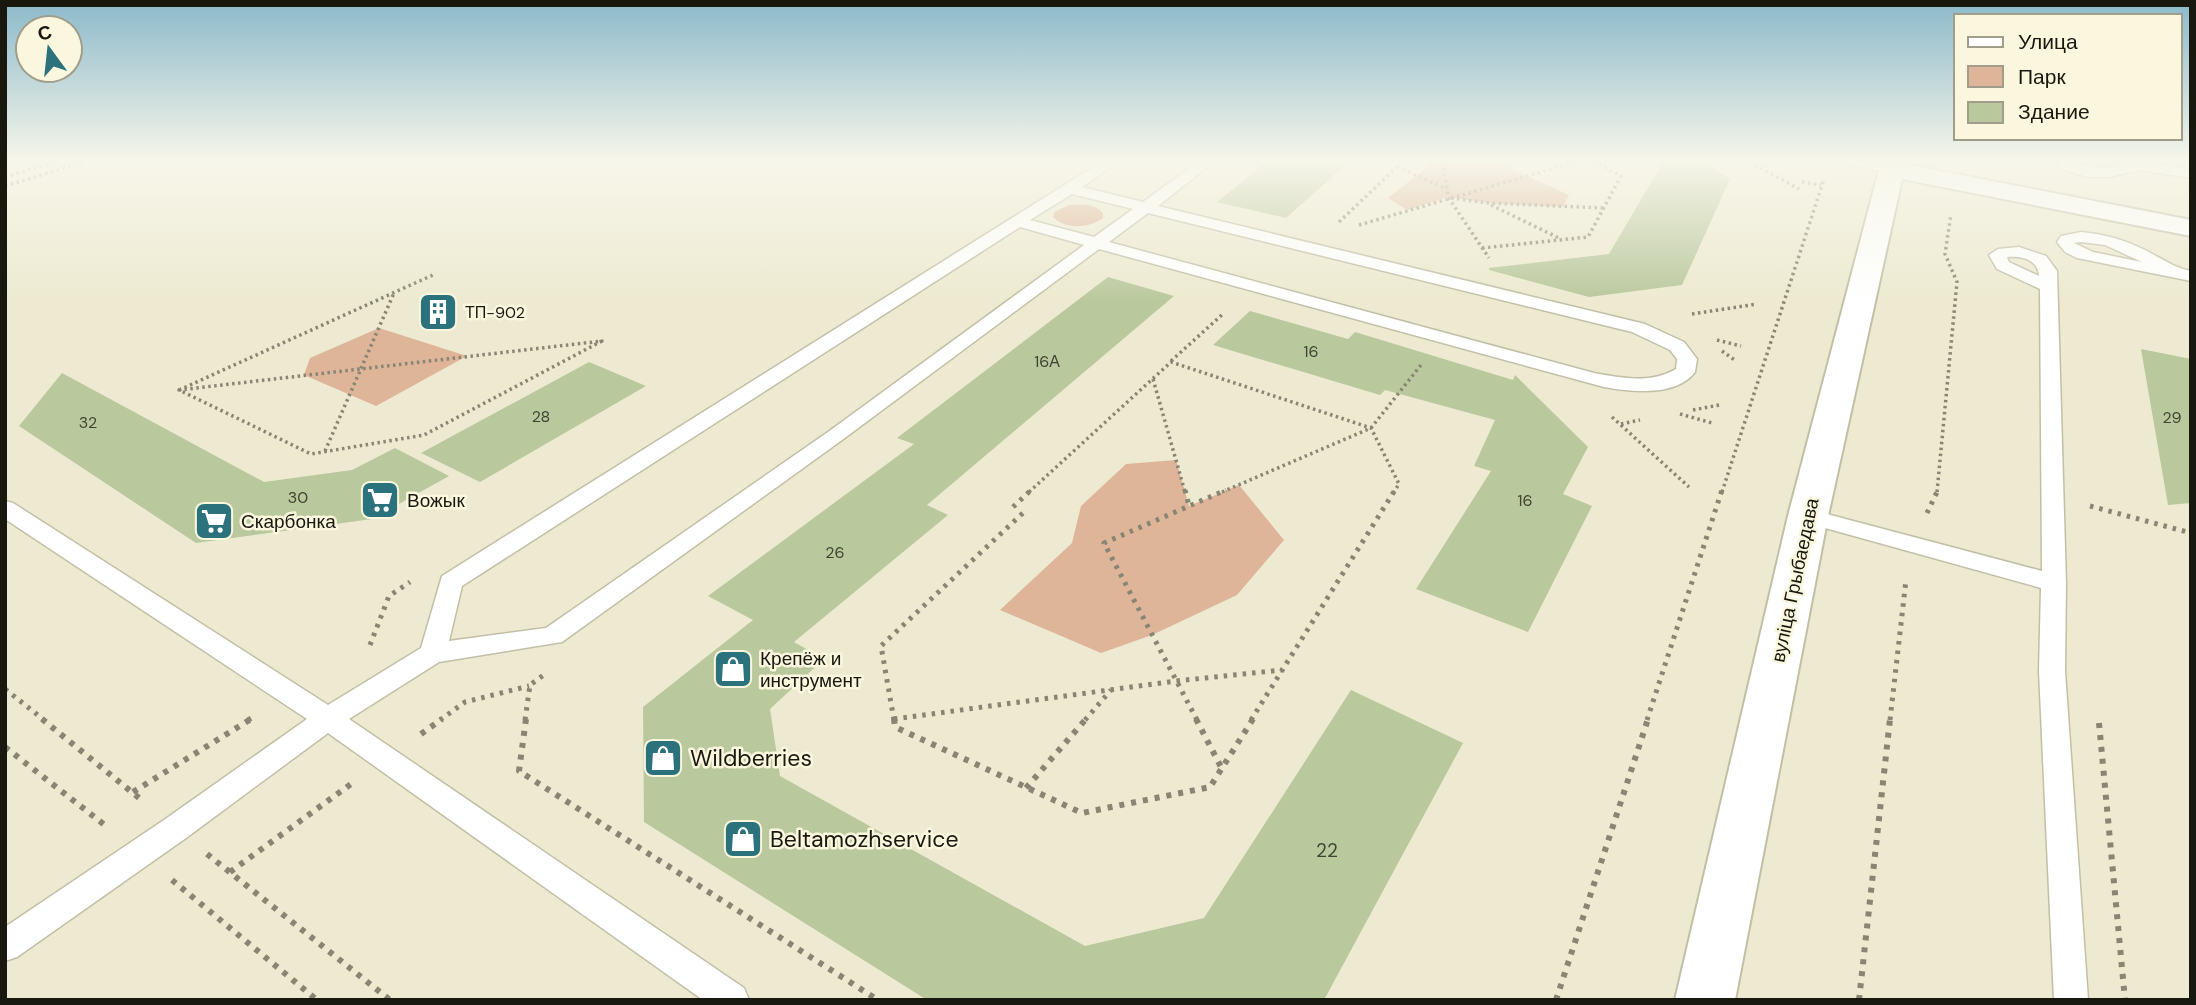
<svg xmlns="http://www.w3.org/2000/svg" width="2196" height="1005" viewBox="0 0 2196 1005" font-family="'DM Sans',sans-serif">
<style>
.green{fill:#deb599}
.building{fill:#bac89d}
.lines{fill:none;stroke-linecap:round;stroke-linejoin:round}
.lane-casing{stroke:#c2bfa7;stroke-width:3}
.street-casing{stroke:#c2bfa7;stroke-width:4}
.path-far2{stroke:#888574;stroke-width:3.5;stroke-dasharray:2.5 3.5;stroke-linecap:butt}
.path-far1{stroke:#888574;stroke-width:5;stroke-dasharray:3.5 6;stroke-linecap:butt}
.path{stroke:#888574;stroke-width:6;stroke-dasharray:5 7;stroke-linecap:butt}
.lane{fill:#fff;fill-rule:evenodd}
.street{fill:#fff;fill-rule:evenodd}
.labels{text-anchor:middle;dominant-baseline:central;stroke-width:5;stroke-linejoin:round;paint-order:stroke}
.far-poi-label{font-size:16px;fill:#19180f;stroke:#faf7de;text-anchor:start}
.number-label{font-size:16px;fill:#414432}
.poi-label{font-size:19px;fill:#19180f;stroke:#faf7de;text-anchor:start}
.street-label{font-size:19px;fill:#19180f;stroke:#faf7de}
.near-number-label{font-size:19px;fill:#414432}
.near-poi-label{font-size:23px;fill:#19180f;stroke:#faf7de;text-anchor:start}
</style>
<rect width="100%" height="100%" fill="#edead1"/>
<g class="green">
<path d="M1434 162H1496L1569 195 1563 207 1488 203 1448 197 1407 210 1388 198Z"/>
<path d="M1069 205C1082 204 1094 203 1103 213V218C1090 228 1066 230 1053 217L1054 212Z"/>
<path d="M379 328 467 356 376 406 304 375 310 358Z"/>
<path d="M1176 460 1189 506 1239 485 1284 540 1237 595 1152 635 1101 653 1000 610 1072 543 1081 506 1126 464Z"/>
</g>
<g class="building">
<path d="M1267 162H1349L1286 218 1217 202Z"/>
<path d="M1663 162H1703L1730 179 1682 285 1589 297 1489 270V268L1609 254Z"/>
<path d="M1108 277 1174 296 927 505 948 515 794 642 824 659 770 709 780 776 1085 946 1204 918 1351 690 1463 743 1324 1000H927L644 822 643 707 753 620 708 596 914 444 897 438Z"/>
<path d="M1250 311 1348 339 1355 332 1513 380 1515 375 1588 447 1563 494 1592 506 1528 632 1416 589 1491 471 1474 466 1495 420 1385 390 1380 395 1213 345Z"/>
<path d="M2141 349 2191 359V503L2168 505Z"/>
<path d="M589 362 646 386 480 482 421 453Z"/>
<path d="M62 373 264 482 352 470 395 448 449 476 372 519 196 543 19 426Z"/>
</g>
<g class="lines">
<g class="lane-casing">
<g id="lane">
<path d="M1101 162H1118L1082 187 1143 202 1198 162H1214L1158 206 1645 324 1684 342 1697 359 1695 372C1676 397 1631 392 1604 387L1099 249 842 440 562 642 439 662 349 719 744 988 749 1000H703L328 733 186 838 17 957 5 961V927L164 820 307 719 5 519V501L13 503 328 705 421 648 442 576ZM1072 194 1133 209 1094 237 1030 220ZM1148 213 1632 332 1670 350 1677 359 1676 369C1650 384 1622 378 1594 373L1109 242ZM1020 227 1084 245 828 432 546 628 449 641 462 586Z"/>
<path d="M1847 162H1877L1897 166 1899 169 1892 173 1849 165Z"/>
<path d="M2054 162C2077 161 2096 172 2121 166L2119 162H2144L2191 170V178L2139 170 2109 177H2088L2064 170Z"/>
<path d="M2081 232C2104 234 2125 240 2145 250 2161 258 2174 268 2191 271V281L2077 258 2065 252 2057 242 2061 236ZM2081 242 2105 245 2142 262 2093 252 2074 243Z"/>
<path d="M2019 247 2046 256 2057 271 2066 583 2065 671 2088 1000H2054L2039 671 2041 588 1800 521 1796 516 1800 511 1808 509 2042 571 2040 289 1997 269 1989 255 1998 249ZM2007 257C2021 256 2038 259 2039 276L2009 262Z"/>
</g>
</g>
<g class="street-casing">
<path id="street" d="M1881 162H1905V164L2191 220V236L1902 179 1828 516 1735 1000H1675L1788 516Z"/>
</g>
<g class="path-far2">
<path d="M1443 162 1448 197 1489 258"/>
<path d="M1750 162 1799 189"/>
<path d="M1397 167 1447 189"/>
<path d="M5 177 55 162"/>
<path d="M1802 182 1821 185"/>
<path d="M5 186 84 162"/>
<path d="M1451 198 1488 203 1604 208"/>
<path d="M1491 205 1561 239"/>
<path d="M1339 222 1402 162"/>
<path d="M1359 225 1575 162"/>
<path d="M1482 248 1588 237 1621 176 1594 162"/>
<path d="M1692 314 1757 304"/>
<path d="M1717 340 1741 346"/>
<path d="M602 341 424 435 311 454 179 390Z"/>
<path d="M1722 351 1736 361"/>
<path d="M1171 361 1224 313"/>
<path d="M1153 379 1185 492"/>
<path d="M179 390 435 274"/>
<path d="M1693 410 1719 405"/>
<path d="M1680 414 1712 423"/>
<path d="M1612 417 1689 487"/>
<path d="M1621 424 1640 420"/>
<path d="M325 451 394 293"/>
<path d="M1029 492 1171 362 1371 428 1399 484 1394 492"/>
<path d="M1222 492 1371 428 1421 365"/>
<path d="M1722 492 1824 179"/>
<path d="M1937 492 1957 282 1945 254 1951 214"/>
</g>
<g class="path-far1">
<path d="M1185 490 1189 506"/>
<path d="M2090 506 2191 533"/>
<path d="M1013 507 1031 490"/>
<path d="M1927 513 1938 490"/>
<path d="M370 645 389 596 410 582"/>
<path d="M5 689 44 720"/>
<path d="M894 719 1176 681 1282 670"/>
<path d="M248 720 255 716"/>
<path d="M440 720 465 702 529 686"/>
<path d="M525 720 530 685 545 674"/>
<path d="M894 720 881 646 1025 511"/>
<path d="M1085 720 1111 690"/>
<path d="M1197 720 1104 543 1226 490"/>
<path d="M1251 720 1395 490"/>
<path d="M1647 720 1722 490"/>
<path d="M1890 720 1906 580"/>
</g>
<g class="path">
<path d="M42 719 144 802"/>
<path d="M526 719 519 771 878 1000"/>
<path d="M894 719 895 727 1082 813 1210 787 1253 719"/>
<path d="M1196 719 1221 767"/>
<path d="M2099 723 2125 1000"/>
<path d="M421 734 442 719"/>
<path d="M5 747 106 826"/>
<path d="M1026 788 1086 719"/>
<path d="M133 792 251 719"/>
<path d="M207 854 390 1000"/>
<path d="M230 872 351 784"/>
<path d="M172 880 317 1000"/>
<path d="M1556 1000 1648 719"/>
<path d="M1859 1000 1890 719"/>
</g>
<use href="#lane" class="lane"/>
<use href="#street" class="street"/>
</g>
<linearGradient id="sky" x2="0" y2="1"><stop stop-color="#8bb9ca"/><stop offset="0.53" stop-color="#f7f6ea"/><stop offset="1" stop-color="#f7f6ea" stop-opacity="0"/></linearGradient>
<rect width="2196" height="303" fill="url(#sky)"/>
<defs>
<g id="building-square" transform="scale(2.0125)"><rect x="-9" y="-9" width="18" height="18" rx="4" fill="#2b727d" stroke="#faf7de"/><path d="M-4-6H4V6H1V3H-1V6H-4ZM-2.5-4.3h1.7v1.8h-1.7ZM.8-4.3h1.7v1.8H.8ZM-2.5-1h1.7V.8h-1.7ZM.8-1h1.7V.8H.8Z" fill="#fff"/></g>
<g id="supermarket-square" transform="scale(2.0125)"><rect x="-9" y="-9" width="18" height="18" rx="4" fill="#2b727d" stroke="#faf7de"/><path d="M-6-5.5h2.5l.6 2H6L4.5 2H-2.5L-4.4-4H-6ZM-1.5 3.2a1.3 1.3 0 1 0 .1 0ZM3 3.2a1.3 1.3 0 1 0 .1 0Z" fill="#fff"/></g>
<g id="shop-square" transform="scale(2.0125)"><rect x="-9" y="-9" width="18" height="18" rx="4" fill="#2b727d" stroke="#faf7de"/><path d="M-5-2.5h2.3a2.7 3.5 0 0 1 5.4 0H5L5.5 6h-11ZM-1.5-2.5h3a1.5 2.3 0 0 0-3 0Z" fill="#fff"/></g>
</defs>
<g fill-rule="evenodd">
<use href="#building-square" x="438" y="312"/>
<use href="#supermarket-square" x="380" y="500"/>
<use href="#supermarket-square" x="214" y="521"/>
<use href="#shop-square" x="733" y="669"/>
<use href="#shop-square" x="663" y="758"/>
<use href="#shop-square" x="743" y="839"/>
</g>
<g class="labels">
<g class="far-poi-label">
<text x="465" y="312">ТП-902</text>
</g>
<g class="number-label">
<text x="1311" y="351">16</text>
<text x="1047" y="361">16А</text>
<text x="541" y="416">28</text>
<text x="2172" y="417">29</text>
<text x="88" y="422">32</text>
<text x="298" y="497">30</text>
<text x="1525" y="500">16</text>
<text x="835" y="552">26</text>
</g>
<g class="poi-label">
<text x="407" y="500">Вожык</text>
<text x="241" y="521">Скарбонка</text>
<text x="760" y="658">Крепёж и<tspan x="760" dy="22">инструмент</tspan></text>
</g>
<g class="street-label">
<text transform="translate(1795 580) rotate(-78)">вуліца Грыбаедава</text>
</g>
<g class="near-number-label">
<text x="1327" y="850">22</text>
</g>
<g class="near-poi-label">
<text x="690" y="758">Wildberries</text>
<text x="770" y="839">Beltamozhservice</text>
</g>
</g>
<rect width="2196" height="1005" fill="none" stroke="#19180f" stroke-width="14"/>
<rect x="1954" y="14" width="228" height="126" fill="#faf7de" stroke="#a09e8b" stroke-width="2"/>
<rect x="1968" y="37" width="35" height="10" fill="#ffffff" stroke="#a09e8b" stroke-width="2"/>
<text x="2018" y="49" font-size="21" fill="#19180f">Улица</text>
<rect x="1968" y="66" width="35" height="21" fill="#deb599" stroke="#a09e8b" stroke-width="2"/>
<text x="2018" y="84" font-size="21" fill="#19180f">Парк</text>
<rect x="1968" y="102" width="35" height="21" fill="#bac89d" stroke="#a09e8b" stroke-width="2"/>
<text x="2018" y="119" font-size="21" fill="#19180f">Здание</text>
<g transform="translate(49 49) rotate(345)"><circle r="33" fill="#faf7de" stroke="#a09e8b" stroke-width="2"/>
<path d="M0-5L12 26L0 18L-12 26Z" fill="#2b727d"/>
<text y="-10" font-size="19" font-weight="bold" text-anchor="middle" fill="#19180f">С</text>
</g>
</svg>
